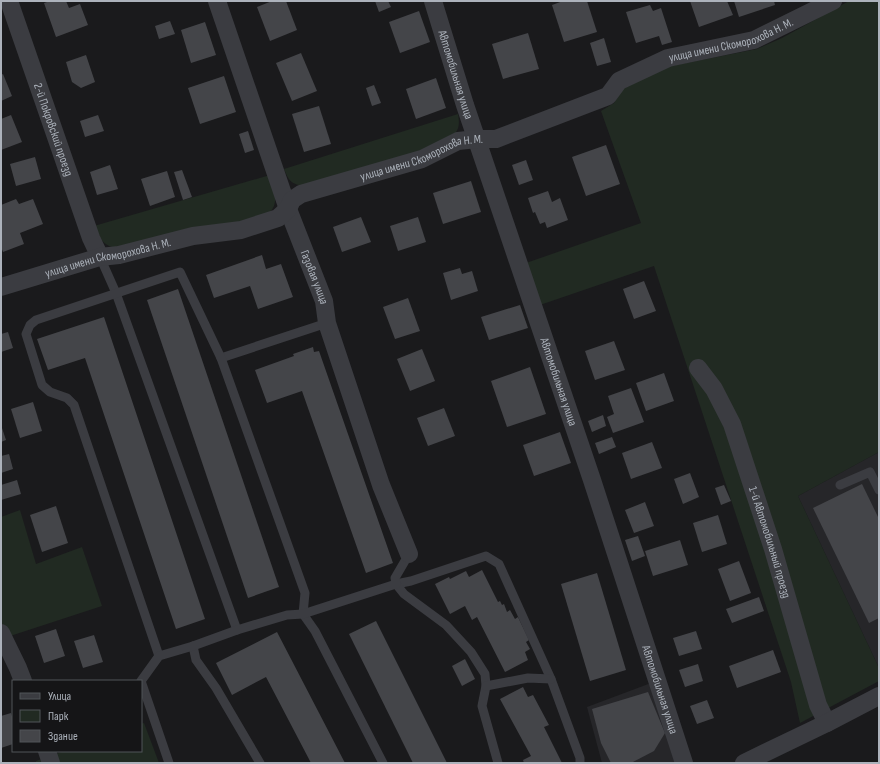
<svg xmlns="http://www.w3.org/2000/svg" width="880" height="764" viewBox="0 0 880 764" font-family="'Sofia Sans Condensed',sans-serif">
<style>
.built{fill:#262629}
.green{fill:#212a22}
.building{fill:#444549}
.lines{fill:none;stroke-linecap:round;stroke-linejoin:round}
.service{stroke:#3b3c41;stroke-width:9}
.minor{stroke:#3b3c41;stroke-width:18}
.labels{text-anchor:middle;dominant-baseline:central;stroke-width:4;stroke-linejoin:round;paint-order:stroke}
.street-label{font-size:12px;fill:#acb2bb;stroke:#151517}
</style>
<rect width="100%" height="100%" fill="#1a1a1c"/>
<g class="built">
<path d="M879 452V668L798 496Z"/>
<path d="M651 683 678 763H602L587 707Z"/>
</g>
<g class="green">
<path d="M849 1H879V452L798 496 879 668V681L800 723 791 682 654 266 537 306 526 263 641 223 601 111 614 103 625 86 671 66 757 49 782 38Z"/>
<path d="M458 114C459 120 460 127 456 132 442 152 333 178 304 186 291 184 289 181 284 169Z"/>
<path d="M270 175C273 187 280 202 270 212 260 224 139 243 116 248 102 245 100 238 94 226Z"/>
<path d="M20 510 36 564 82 547 102 606 1 639V517Z"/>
<path d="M144 723 159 763H36V761L64 751H141V724Z"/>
</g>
<g class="building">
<path d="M50 1H66L69 8 80 4 88 25 56 37 44 3Z"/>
<path d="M272 1H286L297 30 270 41 257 7Z"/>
<path d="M375 1H388L391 7 379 12Z"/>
<path d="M563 1H587L597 32 564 42 552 5Z"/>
<path d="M690 1H727L733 15 699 27Z"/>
<path d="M734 1H774L775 5 739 17Z"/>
<path d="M650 5 653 11 661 8 672 42 662 45 659 36 636 43 626 12Z"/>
<path d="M419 11 430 42 400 53 389 22Z"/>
<path d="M170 21 175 34 159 39 155 26Z"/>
<path d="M205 22 216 55 191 63 181 30Z"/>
<path d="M528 33 539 69 503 79 492 44Z"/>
<path d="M604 38 611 62 597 66 590 43Z"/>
<path d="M301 53 317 91 292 101 276 63Z"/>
<path d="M86 55 95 82 81 88 72 82 66 62Z"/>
<path d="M3 74 12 96 1 101V75Z"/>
<path d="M224 76 236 112 200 124 188 88Z"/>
<path d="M436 78 446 108 416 119 406 89Z"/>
<path d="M374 85 381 103 372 106 366 88Z"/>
<path d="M319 106 331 144 304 152 292 114Z"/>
<path d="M11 115 22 142 1 150V119Z"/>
<path d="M98 115 104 131 85 137 80 121Z"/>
<path d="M248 131 254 150 245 153 239 134Z"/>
<path d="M606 145 620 184 586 196 572 157Z"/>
<path d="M35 157 41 179 16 186 10 164Z"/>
<path d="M526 160 533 180 519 185 512 165Z"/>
<path d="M110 165 118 189 97 195 90 172Z"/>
<path d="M182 170 192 197 183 200 174 172Z"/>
<path d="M167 171 175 197 150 206 141 179Z"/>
<path d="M471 181 481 212 443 224 433 193Z"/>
<path d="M548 191 552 202 560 198 568 220 547 228 545 222 540 224 535 212 533 213 528 198Z"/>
<path d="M16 199 19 204 33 199 43 224 20 233 24 244 3 252 1 247V205Z"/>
<path d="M361 217 371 242 342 252 333 227Z"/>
<path d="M418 217 426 242 398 251 390 226Z"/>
<path d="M262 255 266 269 281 264 293 297 258 309 250 286 214 298 206 275Z"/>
<path d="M460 268 462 274 472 271 478 291 451 300 443 273Z"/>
<path d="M644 281 656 311 634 319 623 289Z"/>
<path d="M178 289 279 587 248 598 147 300Z"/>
<path d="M408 298 420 331 395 339 383 307Z"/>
<path d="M520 305 528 328 489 340 481 317Z"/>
<path d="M104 317 205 619 176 629 85 358 48 370 37 339Z"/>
<path d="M8 332 13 348 1 352V334Z"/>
<path d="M614 341 625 370 595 380 585 351Z"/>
<path d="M313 347 314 352 319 351 393 563 366 573 302 391 267 403 255 370 294 356 293 354Z"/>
<path d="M422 349 435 381 410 391 397 359Z"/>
<path d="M530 367 546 414 507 427 491 381Z"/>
<path d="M664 373 674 401 646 411 636 383Z"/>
<path d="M631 388 644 422 613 433 607 417 614 414 608 396Z"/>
<path d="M33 402 42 431 20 438 11 409Z"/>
<path d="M444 408 455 436 428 446 417 418Z"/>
<path d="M603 415 606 426 592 432 588 421Z"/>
<path d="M1 425 6 440 1 442Z"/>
<path d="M560 432 571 463 534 476 523 445Z"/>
<path d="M612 437 616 447 599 454 595 443Z"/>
<path d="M652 442 662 468 631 479 622 453Z"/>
<path d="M9 454 13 469 1 473V456Z"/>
<path d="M690 473 699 497 683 504 674 479Z"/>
<path d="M17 480 21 494 1 500V485Z"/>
<path d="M862 484 879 519V618L869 623 813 508Z"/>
<path d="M724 485 731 501 721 505 715 488Z"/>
<path d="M645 502 654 526 634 533 625 510Z"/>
<path d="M56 506 68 543 42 552 30 515Z"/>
<path d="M718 515 727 544 702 552 693 523Z"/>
<path d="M638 536 645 556 632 561 625 540Z"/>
<path d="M680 540 688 565 653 576 645 551Z"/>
<path d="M739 561 751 593 730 601 718 569Z"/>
<path d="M482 570 498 602 500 601 502 605 504 604 507 612 510 610 515 619 518 617 529 640 526 642 530 649 525 652 528 660 505 672 477 617 472 620 465 606 450 614 435 584 449 577 450 579 466 571 469 577Z"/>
<path d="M597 573 626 670 590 681 561 584Z"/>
<path d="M759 597 764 611 732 623 726 609Z"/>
<path d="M376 621 447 763H413L349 634Z"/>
<path d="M56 629 65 656 44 663 35 636Z"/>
<path d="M696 631 702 649 679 656 673 638Z"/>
<path d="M277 632 345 763H311L266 677 232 695 216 663Z"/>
<path d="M94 635 103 662 83 668 74 641Z"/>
<path d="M773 650 781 672 737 688 729 666Z"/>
<path d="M465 659 475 679 462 686 452 666Z"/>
<path d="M698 664 703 681 685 687 679 670Z"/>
<path d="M523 687 528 697 533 695 549 725 544 727 562 763H524L523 760 531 756 500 699Z"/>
<path d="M648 692 665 733 654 751 631 763H611L601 743 592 709Z"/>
<path d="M707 700 714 718 697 724 690 706Z"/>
<path d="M11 713 13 720V744L1 748V716Z"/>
</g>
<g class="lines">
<g class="service">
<path d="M100 257 116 293 237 630"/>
<path d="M221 358 327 323"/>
<path d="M840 485 870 472 879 490"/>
<path d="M396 584 411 581 486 556 499 564 551 679 580 758V763"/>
<path d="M396 584 404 594 446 625 471 652 485 674 486 686 482 706 498 763"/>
<path d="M193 646 196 660 216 688 260 763"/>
<path d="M159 656 74 405 67 398 50 392 42 385 26 334 30 325 36 320 180 272 221 358 305 593 303 614 315 631 383 763"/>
<path d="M486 686 528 678 551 679"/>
<path d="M169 763 141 681 159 656 193 646 237 630 287 615 303 614 396 584 395 578 409 554"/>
</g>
<g class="minor">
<path id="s1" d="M9 1 91 238 100 257"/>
<path id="s2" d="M217 1 288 209 324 301 327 323 381 485 409 554"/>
<path id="s3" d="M433 1 465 105 592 480 684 763"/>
<path id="s4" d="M1 287 100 257 119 255 193 236 241 230 278 218 288 209 292 200 301 194 422 159 458 141 477 139H496L608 96 619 81 668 58 754 40 833 1"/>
<path id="s5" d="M698 368 714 389 732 424 773 549 818 705 827 723"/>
<path d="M1 633 18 668 23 681"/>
<path d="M47 751 51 763"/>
<path d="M744 763 827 723 879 696"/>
</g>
</g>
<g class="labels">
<g class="street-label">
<text stroke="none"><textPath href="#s4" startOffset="783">улица имени Скоморохова Н. М.</textPath></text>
<text stroke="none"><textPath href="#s3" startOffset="77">Автомобильная улица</textPath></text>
<text stroke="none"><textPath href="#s1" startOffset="136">2-й Покровский проезд</textPath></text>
<text stroke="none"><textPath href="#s4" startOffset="447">улица имени Скоморохова Н. М.</textPath></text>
<text stroke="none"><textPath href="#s4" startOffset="111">улица имени Скоморохова Н. М.</textPath></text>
<text stroke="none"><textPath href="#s2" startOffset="293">Газовая улица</textPath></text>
<text stroke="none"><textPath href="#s3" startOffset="401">Автомобильная улица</textPath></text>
<text stroke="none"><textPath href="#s5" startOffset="190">1-й Автомобильный проезд</textPath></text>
<text stroke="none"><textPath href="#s3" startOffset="725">Автомобильная улица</textPath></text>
</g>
</g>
<rect width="880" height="764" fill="none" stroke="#acb2bb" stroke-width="4"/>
<rect x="12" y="680" width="130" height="72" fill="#151517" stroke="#515459"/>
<rect x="20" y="693" width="20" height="6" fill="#3b3c41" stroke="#515459"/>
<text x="48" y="700" font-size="12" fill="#acb2bb">Улица</text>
<rect x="20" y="710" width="20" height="12" fill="#212a22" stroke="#515459"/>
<text x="48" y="720" font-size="12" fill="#acb2bb">Парк</text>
<rect x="20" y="730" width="20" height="12" fill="#444549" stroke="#515459"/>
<text x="48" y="740" font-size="12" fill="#acb2bb">Здание</text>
</svg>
